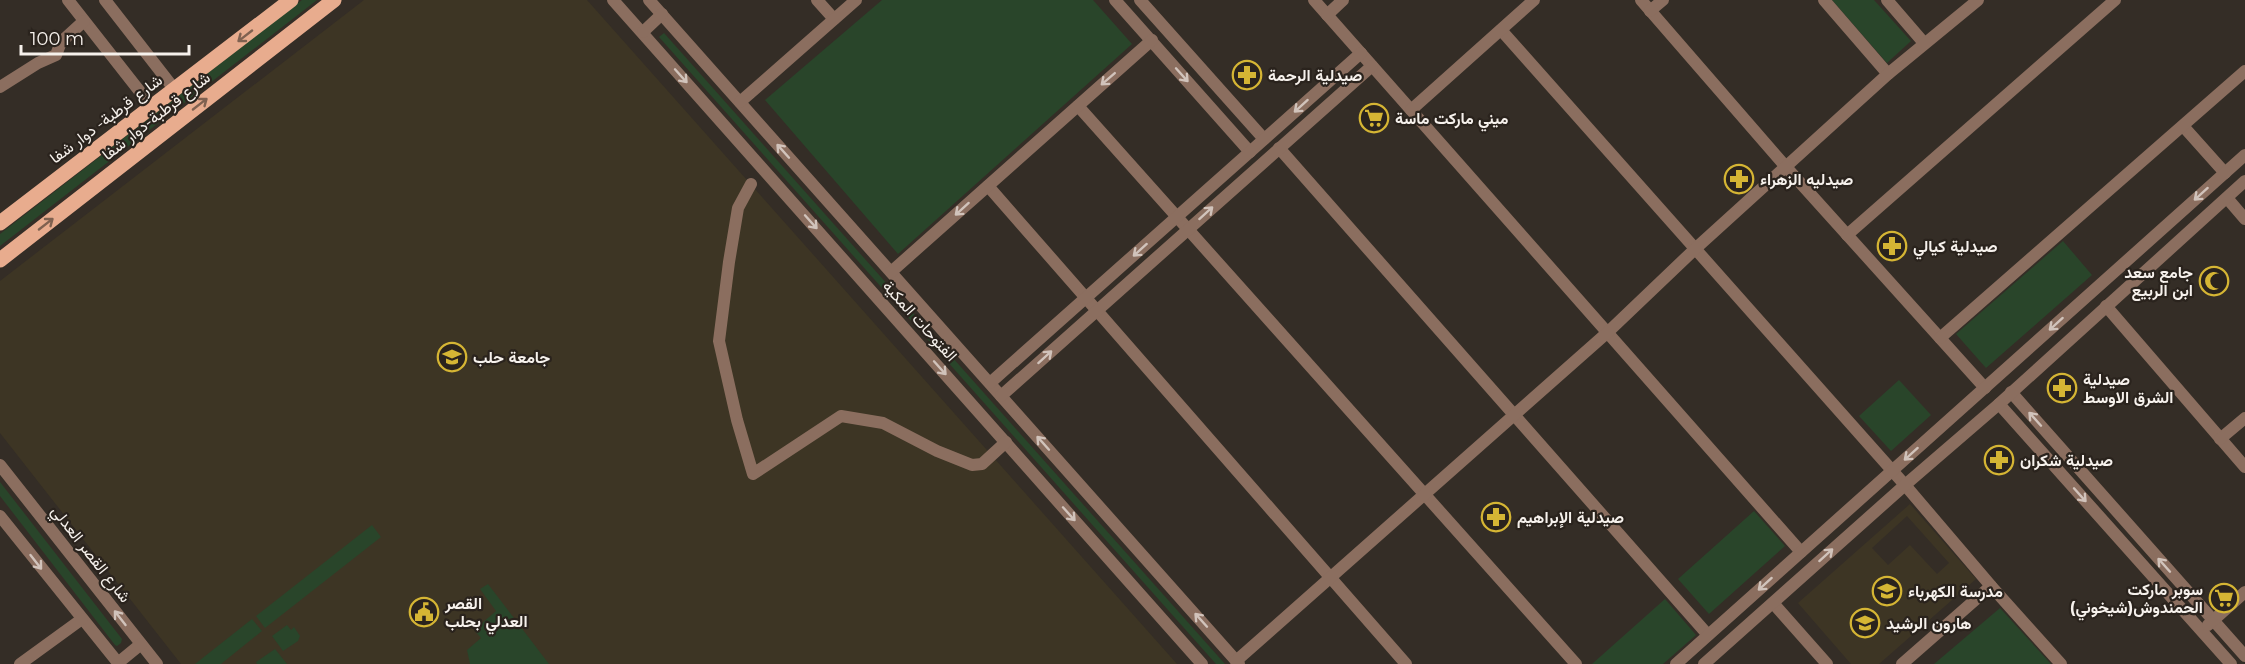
<svg xmlns="http://www.w3.org/2000/svg" width="2245" height="664" viewBox="0 0 2245 664" font-family="Montserrat,Vazirmatn,sans-serif">
<style>
.education{fill:#3d3524;fill-rule:evenodd}
.green{fill:#29452a}
.lines{fill:none;stroke-linecap:round;stroke-linejoin:round}
.minor{stroke:#8b6e5f;stroke-width:12}
.major{stroke:#e8ac8e;stroke-width:15}
.oneway{stroke:#7f6150}
.oneway2{stroke:#d1c3bb}
.labels{text-anchor:middle;dominant-baseline:central;stroke-width:4.5;stroke-linejoin:round;paint-order:stroke}
.poi-label{font-size:16px;font-weight:bold;fill:#f6f1ec;stroke:#2a231d;text-anchor:start}
.street-label{font-size:16px;fill:#f6f1ec;stroke:#2a231d}
</style>
<rect width="100%" height="100%" fill="#342d26"/>
<g class="education">
<path d="M364 0H587L1177 664H181L0 433V281Z"/>
<path d="M1910 504 1976 579 1879 664H1851L1798 603ZM1907 516 1949 563 1937 574 1910 545 1888 565 1872 548Z"/>
</g>
<g class="green">
<path d="M302 0H317L0 246V234Z"/>
<path d="M882 0H1093L1132 44 898 254 765 100Z"/>
<path d="M1832 0H1874L1911 41 1887 63Z"/>
<path d="M664 33 1225 664H1216L659 37Z"/>
<path d="M2063 241 2092 275 1986 368 1956 334Z"/>
<path d="M1899 380 1931 415 1891 451 1859 416Z"/>
<path d="M0 482 122 639 121 643 117 646 115 645 0 496Z"/>
<path d="M1754 511 1785 546 1709 614 1678 579Z"/>
<path d="M372 525 381 537 265 628 256 616Z"/>
<path d="M488 584 549 664H470L467 650 481 638 474 630 496 611 480 589Z"/>
<path d="M1665 599 1696 635 1663 664H1592Z"/>
<path d="M2000 608 2051 664H1934Z"/>
<path d="M252 619 262 631 221 664H195Z"/>
<path d="M287 625 291 630 294 627 300 636 298 641 283 651 272 636Z"/>
<path d="M275 649 287 664H257L256 662Z"/>
</g>
<g class="lines">
<g class="minor">
<path d="M68 0 152 107"/>
<path d="M105 0 175 90"/>
<path d="M613 0 1202 664"/>
<path d="M649 0 1239 664"/>
<path d="M817 0 834 19"/>
<path d="M1115 0 1250 152"/>
<path d="M1140 0 1264 139"/>
<path d="M1314 0 1801 552"/>
<path d="M1641 0 1786 167 1985 388"/>
<path d="M1824 0 1888 74"/>
<path d="M1887 0 1924 43"/>
<path d="M1650 11 1663 0"/>
<path d="M1327 15 1343 0"/>
<path d="M1501 30 1905 485 1991 586 2061 664"/>
<path d="M643 32 662 14"/>
<path d="M0 87 38 63 56 55 61 42 84 21"/>
<path d="M740 102 856 0"/>
<path d="M1078 106 1576 664"/>
<path d="M1411 110 1534 0"/>
<path d="M2183 126 2225 173"/>
<path d="M1279 148 1708 635"/>
<path d="M751 184 738 208 729 262 719 341 737 420 753 474 841 416 883 423 937 451 972 465 982 464 1006 442"/>
<path d="M988 186 1406 664"/>
<path d="M2227 198 2245 219"/>
<path d="M1847 235 2115 0"/>
<path d="M891 272 1152 40"/>
<path d="M2106 306 2245 467"/>
<path d="M1940 338 2245 71"/>
<path d="M990 383 1361 53"/>
<path d="M2011 392 2245 656"/>
<path d="M1001 396 1372 66"/>
<path d="M1999 404 2231 664"/>
<path d="M2220 439 2245 418"/>
<path d="M0 465 157 664"/>
<path d="M0 516 119 664"/>
<path d="M1773 603 1827 664"/>
<path d="M2208 625 2245 592"/>
<path d="M1236 661 1608 332 1695 249 1888 74 1978 0"/>
<path d="M118 663 141 644"/>
<path d="M20 664 82 619"/>
<path d="M1676 664 2245 155"/>
<path d="M1704 664 1905 485 1999 404 2245 181"/>
<path d="M1902 664 1991 586"/>
</g>
<g class="major">
<path d="M0 223 291 0"/>
<path d="M0 260 334 0"/>
</g>
</g>
<defs><path id="oneway-shaft" d="M-6 0H5M1.5-3L5.5 0L1.5 3" fill="none" stroke-width="1.6" stroke-linecap="round" stroke-linejoin="round" transform="scale(1.5)"/></defs>
<g class="oneway">
<use href="#oneway-shaft" transform="translate(245 36) rotate(142)"/>
<use href="#oneway-shaft" transform="translate(200 104) rotate(-38)"/>
<use href="#oneway-shaft" transform="translate(46 224) rotate(-38)"/>
</g>
<g class="oneway2">
<use href="#oneway-shaft" transform="translate(1182 75) rotate(48)"/>
<use href="#oneway-shaft" transform="translate(681 76) rotate(48)"/>
<use href="#oneway-shaft" transform="translate(1108 79) rotate(139)"/>
<use href="#oneway-shaft" transform="translate(1301 106) rotate(138)"/>
<use href="#oneway-shaft" transform="translate(783 151) rotate(-132)"/>
<use href="#oneway-shaft" transform="translate(2201 194) rotate(138)"/>
<use href="#oneway-shaft" transform="translate(962 209) rotate(138)"/>
<use href="#oneway-shaft" transform="translate(1206 213) rotate(-42)"/>
<use href="#oneway-shaft" transform="translate(811 222) rotate(48)"/>
<use href="#oneway-shaft" transform="translate(1140 250) rotate(138)"/>
<use href="#oneway-shaft" transform="translate(2056 324) rotate(138)"/>
<use href="#oneway-shaft" transform="translate(1045 357) rotate(-42)"/>
<use href="#oneway-shaft" transform="translate(940 368) rotate(48)"/>
<use href="#oneway-shaft" transform="translate(2035 419) rotate(-132)"/>
<use href="#oneway-shaft" transform="translate(1043 443) rotate(-132)"/>
<use href="#oneway-shaft" transform="translate(1911 454) rotate(138)"/>
<use href="#oneway-shaft" transform="translate(2080 495) rotate(48)"/>
<use href="#oneway-shaft" transform="translate(1069 514) rotate(48)"/>
<use href="#oneway-shaft" transform="translate(1826 555) rotate(-42)"/>
<use href="#oneway-shaft" transform="translate(36 562) rotate(52)"/>
<use href="#oneway-shaft" transform="translate(2164 565) rotate(-132)"/>
<use href="#oneway-shaft" transform="translate(1765 584) rotate(138)"/>
<use href="#oneway-shaft" transform="translate(120 618) rotate(-128)"/>
<use href="#oneway-shaft" transform="translate(1201 620) rotate(-132)"/>
</g>
<defs>
<g id="pharmacy-ring" transform="scale(1.5)"><circle r="9.5" fill="#2a231d" stroke="#d5b534" stroke-width="1.5"/><path d="M-2-6h4v4h4v4h-4v4h-4v-4h-4v-4h4Z" fill="#d5b534"/></g>
<g id="supermarket-ring" transform="scale(1.5)"><circle r="9.5" fill="#2a231d" stroke="#d5b534" stroke-width="1.5"/><path d="M-6-5.5h2.5l.6 2H6L4.5 2H-2.5L-4.4-4H-6ZM-1.5 3.2a1.3 1.3 0 1 0 .1 0ZM3 3.2a1.3 1.3 0 1 0 .1 0Z" fill="#d5b534"/></g>
<g id="mosque-ring" transform="scale(1.5)"><circle r="9.5" fill="#2a231d" stroke="#d5b534" stroke-width="1.5"/><path d="M3.5-4.9A6 6 0 1 0 3.5 4.9A5 5 0 1 1 3.5-4.9Z" fill="#d5b534"/></g>
<g id="university-ring" transform="scale(1.5)"><circle r="9.5" fill="#2a231d" stroke="#d5b534" stroke-width="1.5"/><path d="M0-5L7-2L0 1L-7-2ZM-4 1L0 2.5L4 1V4Q0 6-4 4Z" fill="#d5b534"/></g>
<g id="school-ring" transform="scale(1.5)"><circle r="9.5" fill="#2a231d" stroke="#d5b534" stroke-width="1.5"/><path d="M0-5L7-2L0 1L-7-2ZM-4 1L0 2.5L4 1V4Q0 6-4 4Z" fill="#d5b534"/></g>
<g id="civic-ring" transform="scale(1.5)"><circle r="9.5" fill="#2a231d" stroke="#d5b534" stroke-width="1.5"/><path d="M-.6-6.5H3V-4.5H.6V-3L4-1V1h2V6H-6V1h2V-1L-.6-3ZM-1.2 2.5V6h2.4V2.5Z" fill="#d5b534"/></g>
</defs>
<g fill-rule="evenodd">
<use href="#pharmacy-ring" x="1247" y="75"/>
<use href="#supermarket-ring" x="1374" y="118"/>
<use href="#pharmacy-ring" x="1739" y="179"/>
<use href="#pharmacy-ring" x="1892" y="246"/>
<use href="#mosque-ring" x="2214" y="281"/>
<use href="#university-ring" x="452" y="357"/>
<use href="#pharmacy-ring" x="2062" y="388"/>
<use href="#pharmacy-ring" x="1999" y="460"/>
<use href="#pharmacy-ring" x="1496" y="517"/>
<use href="#school-ring" x="1887" y="591"/>
<use href="#supermarket-ring" x="2224" y="598"/>
<use href="#civic-ring" x="424" y="612"/>
<use href="#school-ring" x="1865" y="623"/>
</g>
<g class="labels">
<g class="poi-label">
<text x="1268" y="75">صيدلية الرحمة</text>
<text x="1395" y="118">ميني ماركت ماسة</text>
<text x="1760" y="179">صيدليه الزهراء</text>
<text x="1913" y="246">صيدلية كيالي</text>
<text x="2193" y="272" text-anchor="end">جامع سعد<tspan x="2193" dy="18">ابن الربيع</tspan></text>
<text x="473" y="357">جامعة حلب</text>
<text x="2083" y="379">صيدلية<tspan x="2083" dy="18">الشرق الاوسط</tspan></text>
<text x="2020" y="460">صيدلية شكران</text>
<text x="1517" y="517">صيدلية الإبراهيم</text>
<text x="2203" y="589" text-anchor="end">سوبر ماركت<tspan x="2203" dy="18">الحمندوش(شيخوني)</tspan></text>
<text x="1908" y="591">مدرسة الكهرباء</text>
<text x="445" y="603">القصر<tspan x="445" dy="18">العدلي بحلب</tspan></text>
<text x="1886" y="623">هارون الرشيد</text>
</g>
<g class="street-label">
<text transform="translate(156 116) rotate(-38)">شارع قرطبة-دوار شفا</text>
<text transform="translate(106 119) rotate(-37)">شارع قرطبة- دوار شفا</text>
<text transform="translate(920 321) rotate(48)">الفتوحات المكية</text>
<text transform="translate(91 554) rotate(52)">شارع القصر العدلي</text>
</g>
</g>
<path d="M21 45v9h168v-9" fill="none" stroke="#f6f1ec" stroke-width="3"/>
<text x="30" y="45" font-size="18" fill="#f6f1ec" stroke="#2a231d" stroke-width="4.5" paint-order="stroke">100 m</text>
</svg>
